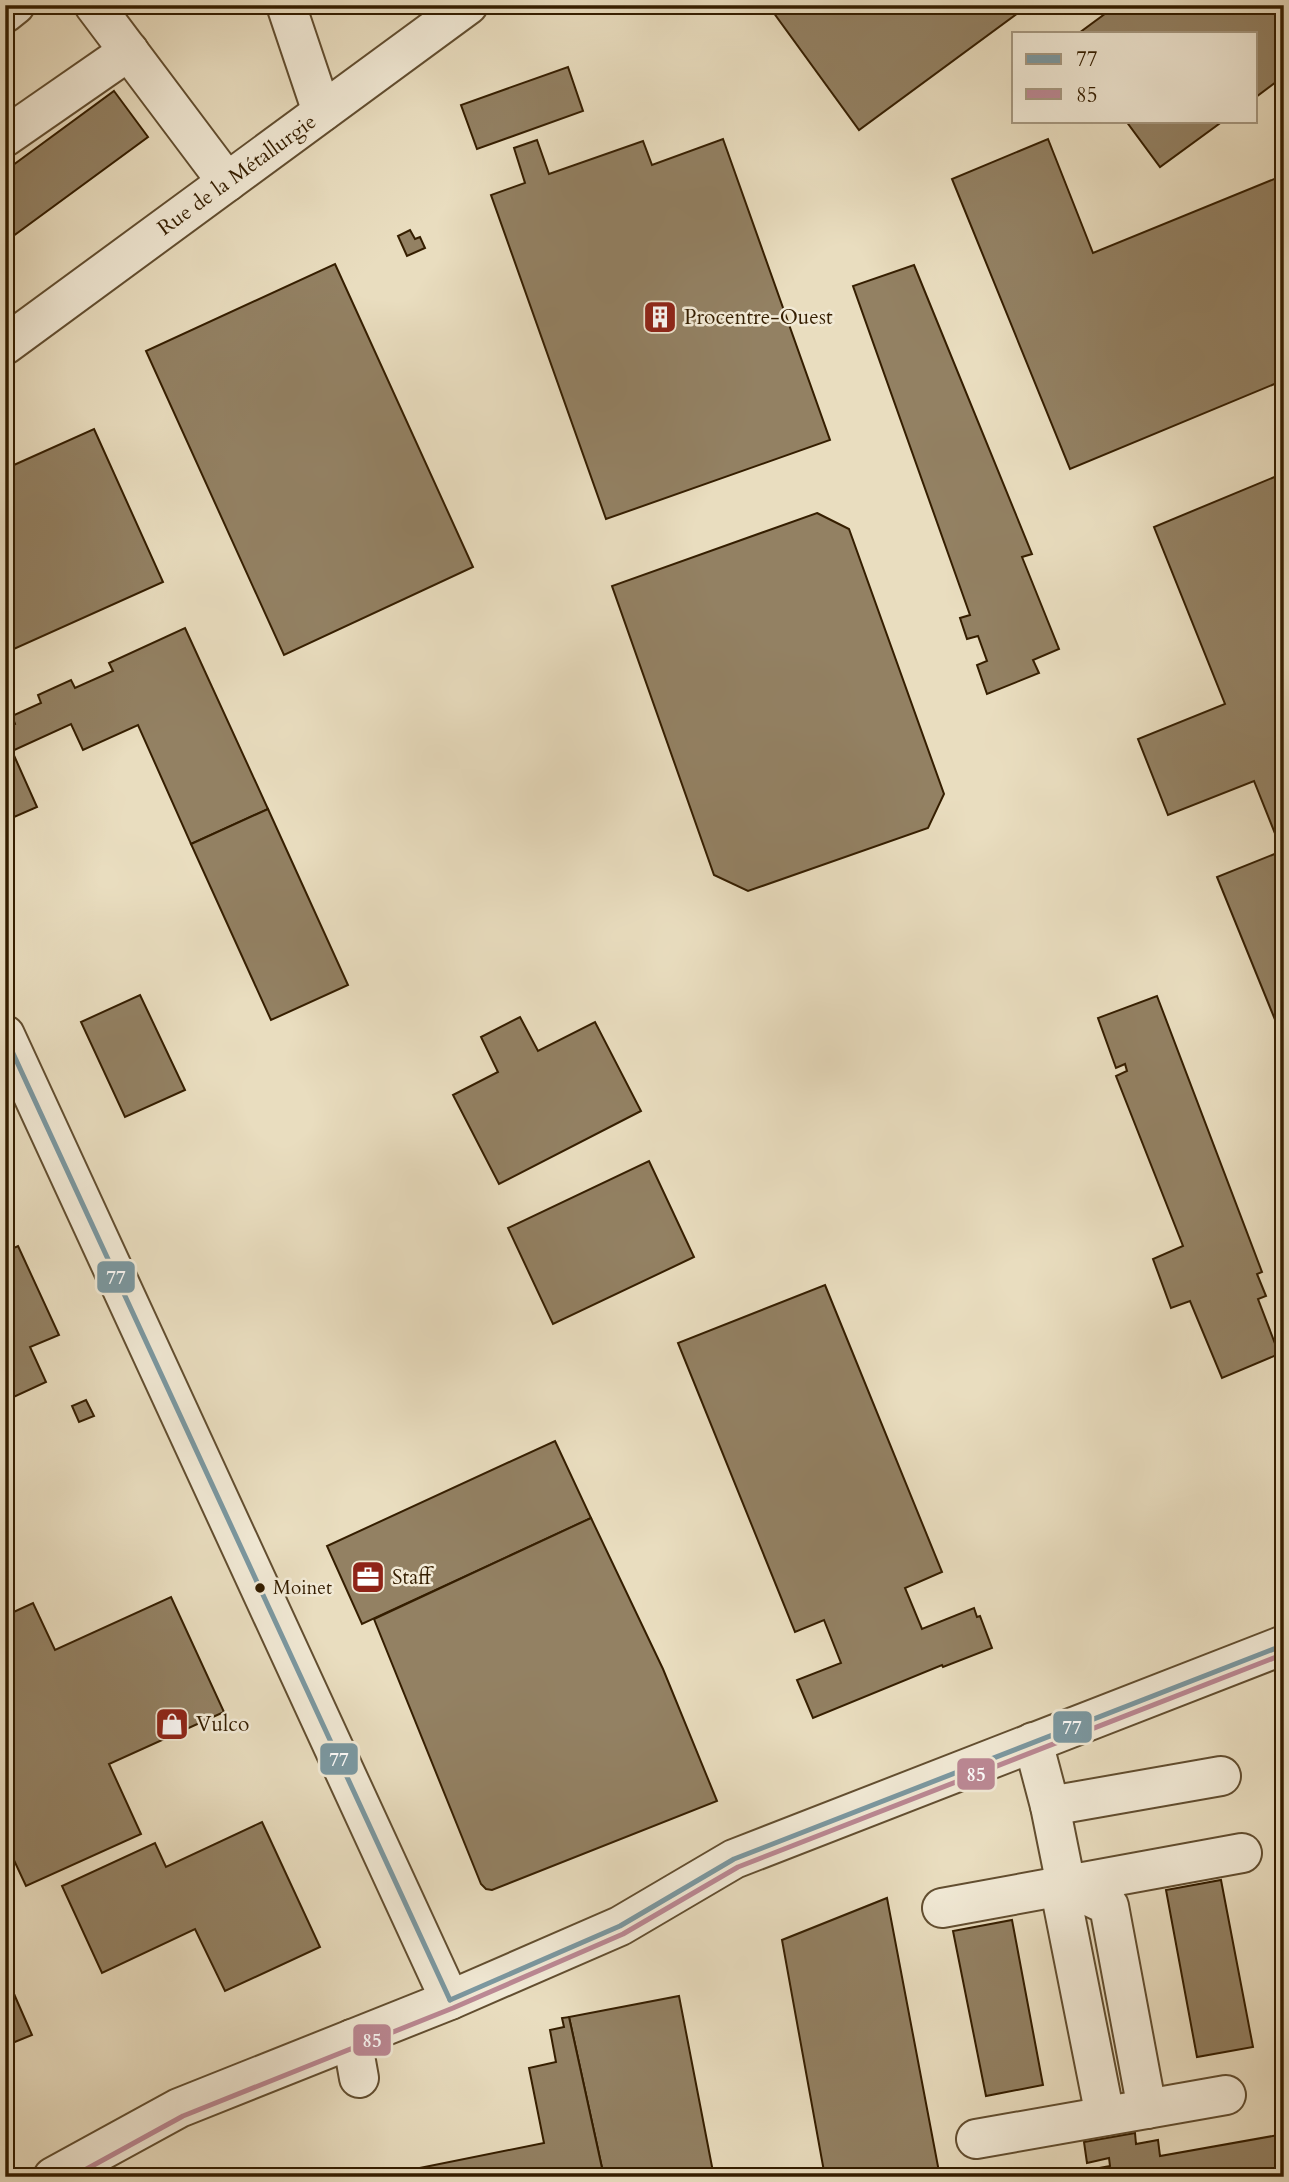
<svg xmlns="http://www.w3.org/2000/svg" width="1289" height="2182" viewBox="0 0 1289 2182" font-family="Cardo,serif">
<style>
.building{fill:#938163;stroke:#351e00;stroke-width:2}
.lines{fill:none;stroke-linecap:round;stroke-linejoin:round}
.minor-casing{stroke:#624e30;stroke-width:42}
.minor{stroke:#f1e9d5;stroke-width:38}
.bus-1-casing{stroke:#f1e9d5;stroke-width:10}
.bus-2-casing{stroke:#f1e9d5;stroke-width:10}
.bus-1{stroke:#7b98a1;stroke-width:5}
.bus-2{stroke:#bb8894;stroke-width:5}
.bus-dot{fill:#351e00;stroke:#f1e9d5;stroke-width:2.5}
.labels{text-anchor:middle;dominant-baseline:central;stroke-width:5;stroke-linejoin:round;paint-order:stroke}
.bus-label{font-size:19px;fill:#351e00;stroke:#f1e9d5;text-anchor:start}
.street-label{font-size:21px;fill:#351e00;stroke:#f1e9d5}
.poi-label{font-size:21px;fill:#351e00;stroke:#f1e9d5;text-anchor:start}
.line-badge{stroke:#f1e9d5;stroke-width:2.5}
.badge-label{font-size:19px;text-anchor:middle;font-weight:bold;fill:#fff}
</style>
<rect width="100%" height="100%" fill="#e9ddbf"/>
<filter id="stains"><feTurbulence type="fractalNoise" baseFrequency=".00286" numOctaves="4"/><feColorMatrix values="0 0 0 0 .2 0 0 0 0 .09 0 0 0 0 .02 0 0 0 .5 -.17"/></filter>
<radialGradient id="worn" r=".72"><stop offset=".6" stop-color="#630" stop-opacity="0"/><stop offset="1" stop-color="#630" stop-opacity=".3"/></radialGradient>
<g class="building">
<path d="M768 5H1029L859 130Z"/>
<path d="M1117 5H1284V76L1256 97V33H1079Z"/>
<path d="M568 67 583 111 477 149 461 105Z"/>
<path d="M114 91 148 137 5 242V171Z"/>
<path d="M1126 121H1223L1160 167Z"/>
<path d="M723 139 830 440 606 519 491 195 525 183 514 148 537 140 549 174 643 141 652 165Z"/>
<path d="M1048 139 1093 253 1284 175V380L1070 469 952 179Z"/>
<path d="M410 230 415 239 420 237 425 248 407 256 398 236Z"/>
<path d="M335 264 473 567 284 655 146 351Z"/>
<path d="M914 265 1032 554 1022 557 1059 649 1033 660 1039 673 987 694 977 665 987 661 978 636 967 639 960 618 970 615 853 286Z"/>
<path d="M94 429 163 582 5 653V469Z"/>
<path d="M1284 473V1024L1278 1027 1217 877 1282 851 1254 781 1168 815 1138 739 1225 704 1154 527Z"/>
<path d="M817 513 849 529 944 794 928 828 748 891 714 875 612 586Z"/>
<path d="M185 628 268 809 191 844 138 725 83 750 71 724 12 751 37 807 5 821V728L15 724 12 716 41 703 38 695 71 680 75 688 113 671 109 663Z"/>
<path d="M268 809 348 985 271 1020 191 844Z"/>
<path d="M140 995 185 1090 125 1117 81 1022Z"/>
<path d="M1157 996 1262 1272 1257 1274 1266 1296 1258 1299 1279 1354 1222 1378 1190 1301 1171 1308 1153 1259 1183 1246 1116 1076 1127 1071 1125 1064 1116 1068 1098 1018Z"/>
<path d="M520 1017 538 1051 595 1022 641 1111 499 1184 453 1095 498 1072 481 1037Z"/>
<path d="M649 1161 694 1257 553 1324 508 1228Z"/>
<path d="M18 1246 59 1335 30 1347 46 1382 5 1401V1308L10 1306 5 1296V1252Z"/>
<path d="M825 1285 942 1572 905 1588 922 1629 974 1608 977 1617 980 1616 992 1648 943 1667 942 1665 813 1718 797 1680 841 1663 824 1620 795 1632 678 1343Z"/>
<path d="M86 1400 94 1416 79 1422 72 1406Z"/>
<path d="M555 1441 591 1518 362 1624 327 1546Z"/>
<path d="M591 1518 663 1669 717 1801 492 1890 486 1889 481 1884 374 1619Z"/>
<path d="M171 1597 224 1712 109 1764 141 1834 26 1886 5 1841V1616L33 1603 55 1650Z"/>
<path d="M262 1822 320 1947 225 1991 195 1929 102 1973 62 1886 155 1843 166 1867Z"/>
<path d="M1221 1880 1253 2047 1197 2057 1166 1890Z"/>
<path d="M887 1898 940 2177H825L782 1940Z"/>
<path d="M1012 1920 1043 2085 986 2096 953 1931Z"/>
<path d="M5 1974 14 1994 5 1998Z"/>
<path d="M14 1994 32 2035 5 2046V1998Z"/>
<path d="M679 1996 714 2177H604L569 2017Z"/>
<path d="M569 2017 604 2177H375L544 2143 529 2068 556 2062 550 2030 564 2027 562 2018Z"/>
<path d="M1135 2133 1136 2144 1158 2140 1160 2156 1284 2134V2177H1051L1110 2166 1109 2158 1087 2163 1084 2142Z"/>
</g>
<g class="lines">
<g class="minor-casing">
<g id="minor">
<path d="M94 5 227 182"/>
<path d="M286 5 322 112"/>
<path d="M5 13 15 5"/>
<path d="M5 137 129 51"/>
<path d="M5 345 468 5"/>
<path d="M5 1035 450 2000"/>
<path d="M1033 1742 1050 1806 1066 1885 1109 1906 1147 2109"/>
<path d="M1050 1806 1221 1776"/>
<path d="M1066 1885 1063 1905 1105 2116"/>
<path d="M942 1908 1242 1853"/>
<path d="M352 2039 359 2078"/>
<path d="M976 2139 1226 2095"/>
<path d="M53 2177 179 2108 450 2000 620 1926 734 1859 1284 1645"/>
</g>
</g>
<use href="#minor" class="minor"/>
<g class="bus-1-casing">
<g id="bus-1">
<path d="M5 1036 450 2000"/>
<path d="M450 2000 620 1926 734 1859 1284 1645"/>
</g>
</g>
<g class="bus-2-casing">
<path id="bus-2" d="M72 2177 183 2116 453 2008 623 1934 738 1867 1284 1654"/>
</g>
<use href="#bus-1" class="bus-1"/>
<use href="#bus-2" class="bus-2"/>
</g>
<defs>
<g id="building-square" transform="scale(1.75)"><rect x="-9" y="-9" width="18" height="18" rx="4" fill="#8f2418" stroke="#f1e9d5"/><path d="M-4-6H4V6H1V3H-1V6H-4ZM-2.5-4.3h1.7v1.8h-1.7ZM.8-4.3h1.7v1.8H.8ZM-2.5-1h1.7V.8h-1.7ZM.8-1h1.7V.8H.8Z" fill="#fff"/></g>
<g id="office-square" transform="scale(1.75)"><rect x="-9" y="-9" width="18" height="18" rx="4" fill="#8f2418" stroke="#f1e9d5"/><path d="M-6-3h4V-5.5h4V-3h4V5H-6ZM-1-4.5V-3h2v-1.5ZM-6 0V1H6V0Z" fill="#fff"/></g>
<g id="shop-square" transform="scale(1.75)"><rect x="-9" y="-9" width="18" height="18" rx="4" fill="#8f2418" stroke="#f1e9d5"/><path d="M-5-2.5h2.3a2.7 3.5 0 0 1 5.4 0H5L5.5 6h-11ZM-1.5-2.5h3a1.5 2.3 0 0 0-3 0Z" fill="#fff"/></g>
</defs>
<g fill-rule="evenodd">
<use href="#building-square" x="660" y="317"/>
<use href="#office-square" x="368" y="1577"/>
<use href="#shop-square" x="172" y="1724"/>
</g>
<circle class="bus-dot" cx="260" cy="1588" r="6"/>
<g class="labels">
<g class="bus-label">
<text x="273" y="1588">Moinet</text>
</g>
<g class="street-label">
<text transform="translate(237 175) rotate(-36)">Rue de la Métallurgie</text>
</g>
<g class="poi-label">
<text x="684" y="317">Procentre-Ouest</text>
<text x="392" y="1577">Staff</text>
<text x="196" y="1724">Vulco</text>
</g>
</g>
<g class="line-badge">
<rect x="96" y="1260" width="40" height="34" rx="7" fill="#7b98a1"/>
<rect x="1052" y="1710" width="41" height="34" rx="7" fill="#7b98a1"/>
<rect x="319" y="1742" width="40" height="34" rx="7" fill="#7b98a1"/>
<rect x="956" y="1757" width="40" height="34" rx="7" fill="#bb8894"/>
<rect x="352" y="2023" width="40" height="34" rx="7" fill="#bb8894"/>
</g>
<g class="badge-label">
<text x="116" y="1284">77</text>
<text x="1072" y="1734">77</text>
<text x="339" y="1766">77</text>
<text x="976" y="1781">85</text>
<text x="372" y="2047">85</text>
</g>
<rect width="1289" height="2182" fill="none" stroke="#e9ddbf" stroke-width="28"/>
<rect x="7" y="7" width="1275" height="2168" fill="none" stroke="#351e00" stroke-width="3.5"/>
<rect x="14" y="14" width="1261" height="2154" fill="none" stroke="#351e00" stroke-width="2"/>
<rect x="1012" y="32" width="245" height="91" fill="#f1e9d5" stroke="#a69880" stroke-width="2"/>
<rect x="1026" y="54" width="35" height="10" fill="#7b98a1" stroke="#a69880" stroke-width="2"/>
<text x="1076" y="66" font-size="21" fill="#351e00">77</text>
<rect x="1026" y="89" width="35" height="10" fill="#bb8894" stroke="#a69880" stroke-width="2"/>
<text x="1076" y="102" font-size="21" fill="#351e00">85</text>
<rect width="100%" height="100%" filter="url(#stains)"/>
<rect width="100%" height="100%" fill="url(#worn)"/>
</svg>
